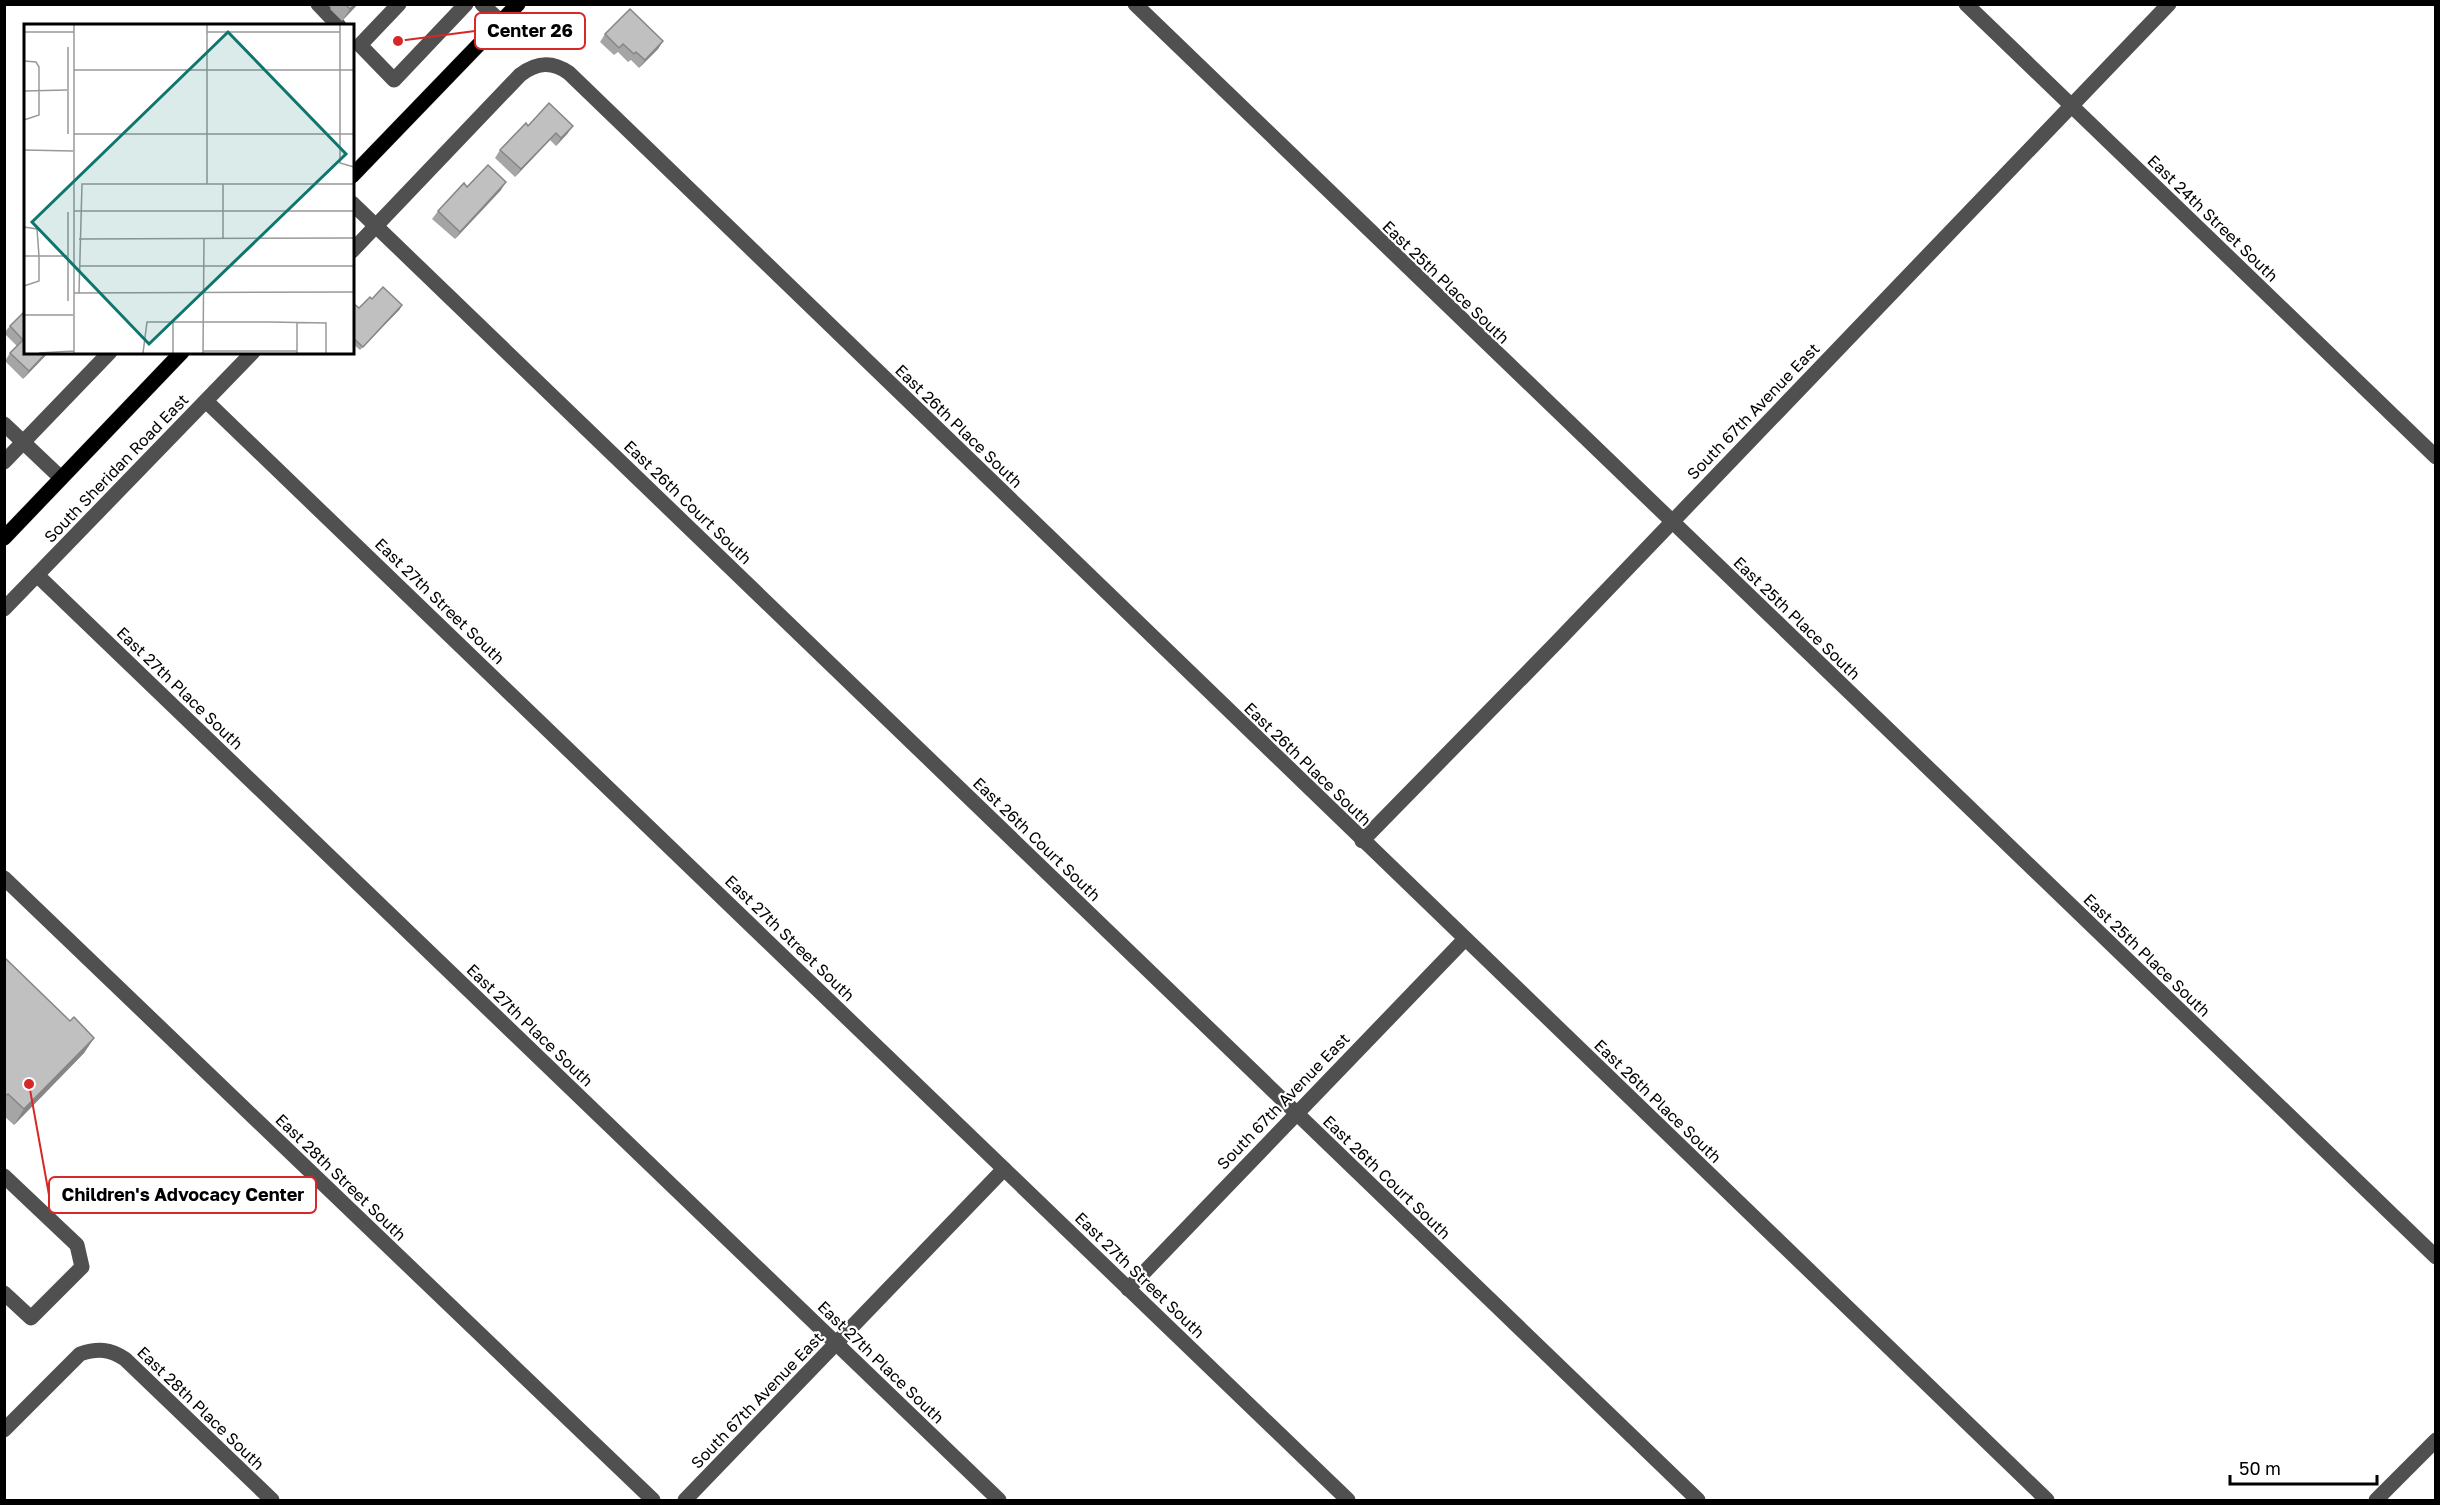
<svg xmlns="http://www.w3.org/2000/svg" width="2440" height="1505" viewBox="0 0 2440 1505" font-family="'Golos Text',sans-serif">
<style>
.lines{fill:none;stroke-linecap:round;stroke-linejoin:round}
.major-casing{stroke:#dbdbdb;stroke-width:16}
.minor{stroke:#505050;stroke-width:15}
.major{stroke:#000;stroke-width:15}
.wall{fill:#a5a5a5}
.shaded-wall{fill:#868686}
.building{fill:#c0c0c0;stroke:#868686;stroke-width:1.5}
.labels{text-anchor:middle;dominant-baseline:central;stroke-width:4.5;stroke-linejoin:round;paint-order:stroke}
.street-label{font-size:16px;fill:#000;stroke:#fff}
.inset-road{fill:none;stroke:#999;stroke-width:1.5}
.view{fill:#0f766e;fill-opacity:0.15;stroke:#0f766e;stroke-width:3}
.inset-edge{fill:none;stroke:#000;stroke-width:3}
.leader{fill:none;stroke:#d62828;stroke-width:2}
.callout-dot{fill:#d62828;stroke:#fff;stroke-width:2}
.callout{fill:#fff;stroke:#d62828;stroke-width:2}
.callout-label{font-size:18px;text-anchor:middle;font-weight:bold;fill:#000}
</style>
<rect width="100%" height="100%" fill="#fff"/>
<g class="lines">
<g class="major-casing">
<g id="major">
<path d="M352 176 518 4"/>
<path d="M4 538 182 352"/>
</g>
</g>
<g class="minor">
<path d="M318 4 339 26"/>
<path d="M399 4 360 45 394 80 466 4"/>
<path d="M482 4 501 22"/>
<path d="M1135 4 2436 1257"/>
<path d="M1966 4 2436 457"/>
<path d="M352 203 1698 1500"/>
<path d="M352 251 520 75C537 62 552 61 569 73L2047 1500"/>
<path d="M206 401 1348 1500"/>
<path d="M4 424 61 478"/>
<path d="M4 462 110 352"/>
<path d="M37 575 999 1500"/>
<path d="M4 609 253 352"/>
<path d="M1362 841 1556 643 2169 4"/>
<path d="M4 878 653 1500"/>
<path d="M4 1176 77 1245 82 1267 31 1318 4 1293"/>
<path d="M1128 1289 1465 939"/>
<path d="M4 1430 80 1354C98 1348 110 1349 125 1359L272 1500"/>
<path d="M685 1500 1004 1169"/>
<path d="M2376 1500 2436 1440"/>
</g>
<use href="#major" class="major"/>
</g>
<g class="wall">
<path d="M327 4H358L342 21 330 9 331 8Z"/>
<path d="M605 34 663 41 658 49 639 68 631 60 628 62 618 52 614 55 600 42Z"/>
<path d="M528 126 568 133 556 146 550 140 515 177 495 158 500 150Z"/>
<path d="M467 187 501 190 455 239 432 219 438 211Z"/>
<path d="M372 299 400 309 360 350 352 343V304L359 308Z"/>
<path d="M26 310V352H49L23 379 5 361 10 353 17 346 4 333 10 326Z"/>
<path d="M4 957 70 1021 94 1038 84 1053 14 1125 4 1116Z"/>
</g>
<g class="shaded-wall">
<path d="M355 4H358L342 21 350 9Z"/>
<path d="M663 41 658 49 639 68 645 60Z"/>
<path d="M573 126 568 133 556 146 561 138Z"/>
<path d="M556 133 550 140 515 177 521 169Z"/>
<path d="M506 182 501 190 455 239 460 232Z"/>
<path d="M402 305 400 309 360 350 363 347Z"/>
<path d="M47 352H49L23 379 29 371Z"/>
<path d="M94 1038 84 1053 14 1125 24 1109Z"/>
</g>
<g class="building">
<path d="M345 4H355L350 9Z"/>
<path d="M630 9 663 41 645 60 636 52 634 54 623 44 619 48 605 34Z"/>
<path d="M549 103 573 126 561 138 556 133 521 169 500 150 526 123 528 126Z"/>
<path d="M488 165 506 182 460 232 438 211 464 183 467 187Z"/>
<path d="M383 287 402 305 363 347 352 337V304L353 303 359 308 370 297 372 299Z"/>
<path d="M26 310V352H47L29 371 10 353 23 340 10 326Z"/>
<path d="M4 957 70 1021 74 1017 94 1038 24 1109 8 1094 4 1097Z"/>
</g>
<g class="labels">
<g class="street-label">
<text transform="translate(2213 218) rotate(44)">East 24th Street South</text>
<text transform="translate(1446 282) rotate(44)">East 25th Place South</text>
<text transform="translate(1753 411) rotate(-46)">South 67th Avenue East</text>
<text transform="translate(959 426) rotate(44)">East 26th Place South</text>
<text transform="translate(116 468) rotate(-46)">South Sheridan Road East</text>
<text transform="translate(688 502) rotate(44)">East 26th Court South</text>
<text transform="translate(440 601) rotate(44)">East 27th Street South</text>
<text transform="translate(1797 618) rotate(44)">East 25th Place South</text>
<text transform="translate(180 688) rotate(44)">East 27th Place South</text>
<text transform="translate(1308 764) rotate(44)">East 26th Place South</text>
<text transform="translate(1037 839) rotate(44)">East 26th Court South</text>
<text transform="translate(790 938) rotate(44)">East 27th Street South</text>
<text transform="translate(2147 955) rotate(44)">East 25th Place South</text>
<text transform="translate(530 1025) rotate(44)">East 27th Place South</text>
<text transform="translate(1283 1101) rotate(-46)">South 67th Avenue East</text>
<text transform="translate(1658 1101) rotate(44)">East 26th Place South</text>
<text transform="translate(341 1177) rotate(44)">East 28th Street South</text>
<text transform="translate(1387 1177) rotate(44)">East 26th Court South</text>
<text transform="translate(1140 1275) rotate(44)">East 27th Street South</text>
<text transform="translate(881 1362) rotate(44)">East 27th Place South</text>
<text transform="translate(757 1400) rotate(-46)">South 67th Avenue East</text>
<text transform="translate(201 1408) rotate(44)">East 28th Place South</text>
</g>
</g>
<g transform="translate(24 24)">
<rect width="330" height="330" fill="#fff"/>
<path class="inset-road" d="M183 1V160M316 1V139L330 143M0 8H50M183 8H316M44 23V110M0 37 12 38 15 43V91L0 96M50 46H330M0 67 43 66M50 110H330M0 126 49 127M199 160V215M50 187H330M44 188V277M0 203 13 205 15 232V257L0 262M55 215 330 214M0 232H43M55 242H330M50 269 330 268M55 269 58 160H330M0 291H49M149 298V329M179 327H273M15 329 50 327M50 329V1M119 329 123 298H245L302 299V329M179 329 180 215M273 329V299"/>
<path class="view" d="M204 8 322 130 125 320 8 198Z"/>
<rect width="330" height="330" class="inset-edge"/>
</g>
<path class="leader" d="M398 41L475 31M29 1084L49 1195"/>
<g class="callout-dot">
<circle cx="398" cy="41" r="6"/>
<circle cx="29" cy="1084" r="6"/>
</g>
<g class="callout">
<rect x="475" y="13" width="110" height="36" rx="6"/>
<rect x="49" y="1177" width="267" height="36" rx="6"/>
</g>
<g class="callout-label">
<text x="530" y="37">Center 26</text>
<text x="183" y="1201">Children's Advocacy Center</text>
</g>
<rect width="2440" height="1505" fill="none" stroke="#000000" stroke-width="12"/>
<path d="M2230 1475v9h147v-9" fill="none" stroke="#000000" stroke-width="3"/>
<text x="2239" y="1475" font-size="18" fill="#000000" stroke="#ffffff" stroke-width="4.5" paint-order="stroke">50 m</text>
</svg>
